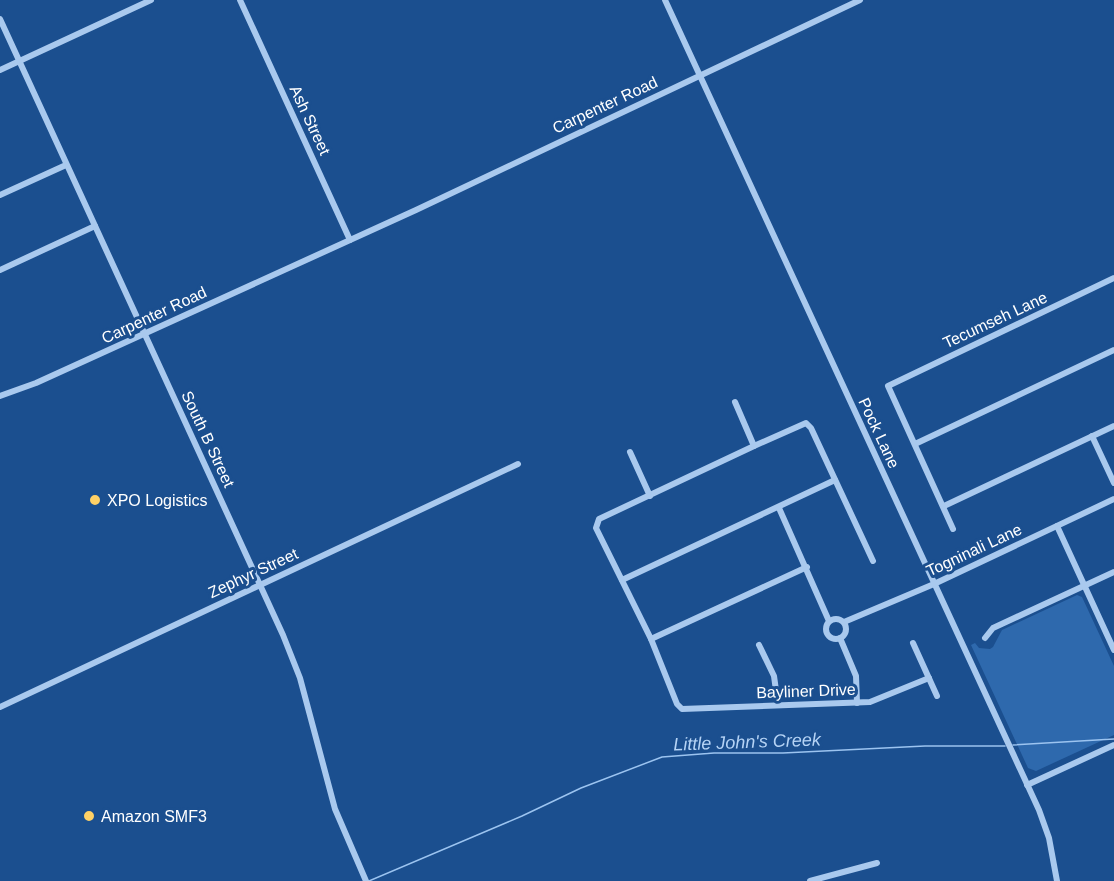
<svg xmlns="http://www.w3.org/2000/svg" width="1114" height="881" viewBox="0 0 1114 881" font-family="Helvetica,sans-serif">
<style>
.green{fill:#2e69ad}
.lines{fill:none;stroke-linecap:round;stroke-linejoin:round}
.stream{stroke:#9cc4f0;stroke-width:1.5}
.minor{stroke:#a9c9ee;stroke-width:6}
.poi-dot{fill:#ffd166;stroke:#1b4f8f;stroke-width:2}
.labels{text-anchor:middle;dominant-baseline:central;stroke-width:6;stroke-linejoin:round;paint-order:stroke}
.street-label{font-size:16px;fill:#fff;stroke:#1b4f8f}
.poi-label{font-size:16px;fill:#fff;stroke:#1b4f8f;text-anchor:start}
.water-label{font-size:18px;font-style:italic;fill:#b5d3f5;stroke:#1b4f8f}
</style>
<rect width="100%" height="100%" fill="#1b4f8f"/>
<path class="green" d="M1077 595 1082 597 1114 666V735L1036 771 1028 768 971 645 975 643 979 648 990 649 993 647 1002 630Z"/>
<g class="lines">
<g class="stream">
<path d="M1013 745 1114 739"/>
<path d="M369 881 522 816 581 788 662 757 714 753H783L925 746H1005"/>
</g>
<g class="minor">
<path d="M240 0 350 240"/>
<path d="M665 0 1039 810 1049 838 1057 881"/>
<path d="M0 19 283 635 300 678 335 809 366 881"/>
<path d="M0 70 151 0"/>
<path d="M0 195 66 165"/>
<path d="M0 270 95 226"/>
<path d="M0 396 36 383 416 210 860 0"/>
<path d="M735 402 754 446"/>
<path d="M1092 436 1114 483"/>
<path d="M915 444 1114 350"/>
<path d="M630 452 650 496"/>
<path d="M944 506 1114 426"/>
<path d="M779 508 829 621"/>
<path d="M1057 526 1114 650"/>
<path d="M953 529 888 386 1114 278"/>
<path d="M873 561 811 428 806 423 754 446 599 519 596 528 651 639 677 704 682 709 870 702 929 678"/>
<path d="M622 580 835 480"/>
<circle cx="836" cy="629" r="10"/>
<path d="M844 622 934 584 1114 499"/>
<path d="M840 638 856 676 857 703"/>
<path d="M985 638 993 628 1114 572"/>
<path d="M651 639 807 567"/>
<path d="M913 643 937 696"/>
<path d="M759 645 774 676 778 705"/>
<path d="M0 707 518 464"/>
<path d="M1027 785 1114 745"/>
<path d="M810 881 877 863"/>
</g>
</g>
<g class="poi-dot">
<circle cx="95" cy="500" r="6"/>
<circle cx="89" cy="816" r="6"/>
</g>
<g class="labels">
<g class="street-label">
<text transform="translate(605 105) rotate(-25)">Carpenter Road</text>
<text transform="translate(310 120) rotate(65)">Ash Street</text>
<text transform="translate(154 315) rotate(-25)">Carpenter Road</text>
<text transform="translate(995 320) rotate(-25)">Tecumseh Lane</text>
<text transform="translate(879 433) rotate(65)">Pock Lane</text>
<text transform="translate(208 439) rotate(65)">South B Street</text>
<text transform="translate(974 550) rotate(-25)">Togninali Lane</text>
<text transform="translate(253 573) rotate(-25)">Zephyr Street</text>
<text transform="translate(806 691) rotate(-2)">Bayliner Drive</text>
</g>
<g class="poi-label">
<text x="107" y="500">XPO Logistics</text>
<text x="101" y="816">Amazon SMF3</text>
</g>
<g class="water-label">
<text transform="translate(747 742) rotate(-2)">Little John's Creek</text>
</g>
</g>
</svg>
